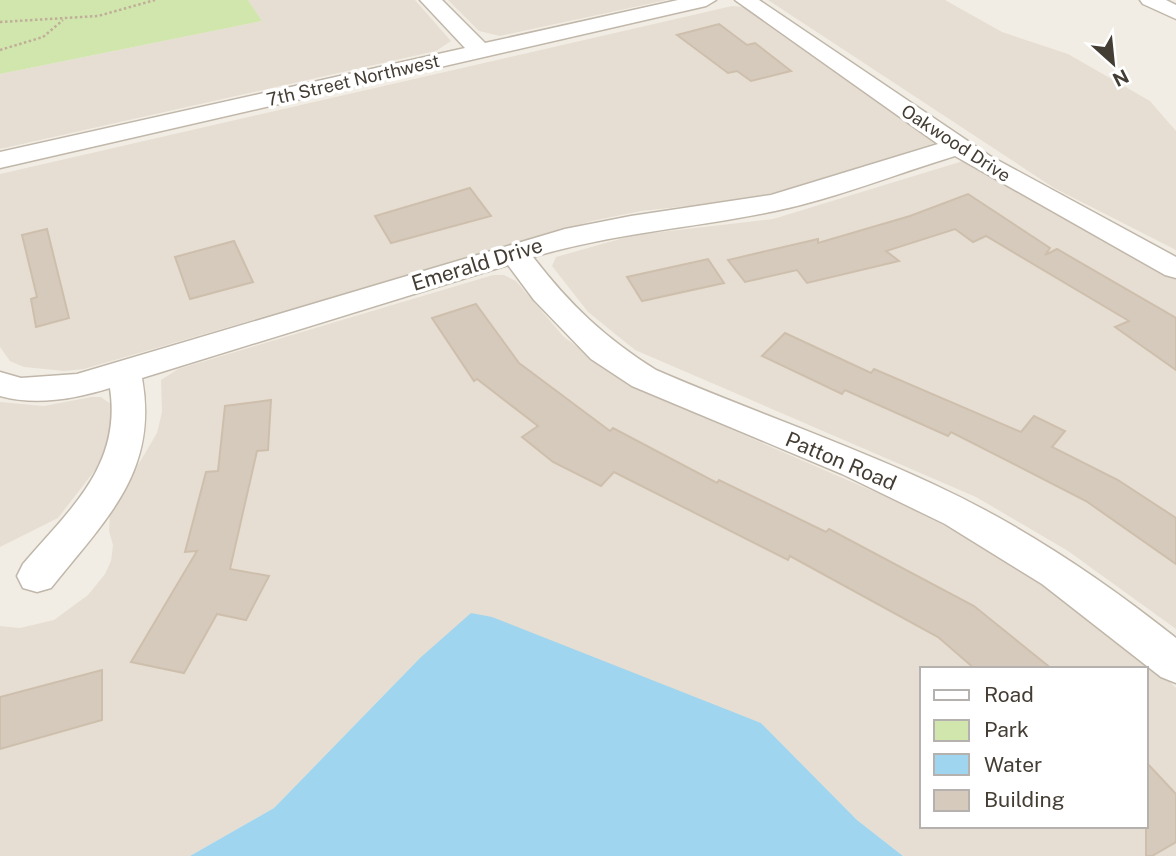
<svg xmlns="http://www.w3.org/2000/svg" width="1176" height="856" viewBox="0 0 1176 856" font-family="'Public Sans',sans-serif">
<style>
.residential{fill:#e6ded2;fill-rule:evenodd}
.green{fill:#d1e6ad}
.water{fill:#a0d5ef}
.building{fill:#d6cabd;stroke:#cebfad;stroke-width:2}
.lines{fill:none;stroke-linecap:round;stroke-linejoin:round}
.minor-casing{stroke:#c0b7aa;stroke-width:3}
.path{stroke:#bfae98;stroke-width:2.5;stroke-dasharray:2.5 2.5;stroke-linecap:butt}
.minor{fill:#fff;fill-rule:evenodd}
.labels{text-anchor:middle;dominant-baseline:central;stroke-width:7;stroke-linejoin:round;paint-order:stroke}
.far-street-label{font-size:18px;fill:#443d34;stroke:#fff}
.street-label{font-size:21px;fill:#443d34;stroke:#fff}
</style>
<rect width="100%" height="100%" fill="#f2ede4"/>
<g class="residential">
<path d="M248 0H415L451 41 436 51 0 149V74L262 21Z"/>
<path d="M448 0H667L500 36 479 31Z"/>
<path d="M768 0H945L1002 32 1068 54 1150 101 1176 131V250L1054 188Z"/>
<path d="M732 6 745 7 936 139 935 143 783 191 727 202 641 211 592 221 84 369 64 371 24 367 10 361 0 347V174Z"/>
<path d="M963 161 1176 277V629L1068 551 976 497 635 350 588 312 552 266 556 257 609 242 635 235 773 219Z"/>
<path d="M493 275H504L516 281 564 337 614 374 647 393 882 495 970 538 1010 560 1151 664 1176 688V856H903L857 820 761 723 674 692 420 658 274 808 190 856H0V626L20 628 54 620 88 595 105 574 111 561 113 545 109 531 110 512 157 433 162 412 161 380 178 369ZM922 669H1146V826H922Z"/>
<path d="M91 397H101L112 405 114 421 102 461 58 518 0 547V402L44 406Z"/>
</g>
<path class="green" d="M0 0H248L262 21 0 74Z"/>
<path class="water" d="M471 613 492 617 761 723 857 820 903 856H190L274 808 420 658Z"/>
<g class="building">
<path d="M719 24 747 45 755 43 791 71 751 81 737 71 728 73 677 35Z"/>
<path d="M470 188 491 216 391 243 375 216Z"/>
<path d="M968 194 1050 248 1045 255 1057 249 1176 318V370L1115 327 1129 321 986 236 973 242 955 229 886 251 899 261 807 283 797 270 745 282 728 260 818 239V243L910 216Z"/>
<path d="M47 229 69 318 36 327 31 299 37 297 22 235Z"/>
<path d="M234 241 253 282 190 299 175 257Z"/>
<path d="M708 259 724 283 642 301 627 277Z"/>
<path d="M476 304 519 363 610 431 613 428 717 483 719 480 826 532 829 529 974 606 1052 669H975L938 637 790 556 788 560 614 472 601 486 553 462 522 437 538 426 477 379 474 381 432 318Z"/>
<path d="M785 333 871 373 874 369 1021 432 1034 416 1065 431 1052 447 1118 480 1176 518V564L1086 501 951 432 948 436 845 390 842 394 762 356Z"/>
<path d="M271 400 268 450 257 451 230 569 269 576 246 620 217 614 184 673 131 662 197 551 185 552 206 472 218 471 225 406Z"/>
<path d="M102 670V720L0 749V697Z"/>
<path d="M1146 762 1176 794V842L1152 856H1146Z"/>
</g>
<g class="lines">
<g class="minor-casing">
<g id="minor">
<path d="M420 0H442L485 43 678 0H716L706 6 0 168V152L465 48Z"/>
<path d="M735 0H759L990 156 1176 257V278L1165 275 955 156C896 174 836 198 775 211 694 228 613 233 533 257 570 305 605 338 656 370 748 410 844 442 935 485 1021 525 1102 579 1176 638V683L1161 677 1042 584 945 524 842 474 632 386 591 359 534 300 508 265 142 378C159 472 105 520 51 588L37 592 23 588 17 576 23 564C69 510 122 466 110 388 74 399 36 406 0 396V372L21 378 77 374 565 229 631 216 771 195 938 144Z"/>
<path d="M1140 0H1166L1176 5V19L1143 4Z"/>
</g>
</g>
<g class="path">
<path d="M0 22 98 16 155 0"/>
<path d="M0 50 43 37 63 20"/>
</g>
<use href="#minor" class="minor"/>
</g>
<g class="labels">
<g class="far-street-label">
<text transform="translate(353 80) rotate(-13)">7th Street Northwest</text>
<text transform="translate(956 143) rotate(33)">Oakwood Drive</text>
</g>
<g class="street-label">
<text transform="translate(477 264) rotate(-17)">Emerald Drive</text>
<text transform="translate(841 461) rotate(23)">Patton Road</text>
</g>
</g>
<rect x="920" y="667" width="228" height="161" fill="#ffffff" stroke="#b4b1ae" stroke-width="2"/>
<rect x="934" y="690" width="35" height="10" fill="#ffffff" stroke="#b4b1ae" stroke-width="2"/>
<text x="984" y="702" font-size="21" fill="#443d34">Road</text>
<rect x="934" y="720" width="35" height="21" fill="#d1e6ad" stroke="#b4b1ae" stroke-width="2"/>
<text x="984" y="737" font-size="21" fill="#443d34">Park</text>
<rect x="934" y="754" width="35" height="21" fill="#a0d5ef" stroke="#b4b1ae" stroke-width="2"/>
<text x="984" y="772" font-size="21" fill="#443d34">Water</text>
<rect x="934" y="790" width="35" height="21" fill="#d6cabd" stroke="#b4b1ae" stroke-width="2"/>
<text x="984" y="807" font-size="21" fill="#443d34">Building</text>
<g transform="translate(1113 63) rotate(153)" stroke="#ffffff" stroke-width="5" paint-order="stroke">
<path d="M0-5L12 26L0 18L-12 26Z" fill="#443d34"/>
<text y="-10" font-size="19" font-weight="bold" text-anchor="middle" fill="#443d34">N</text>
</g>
</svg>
